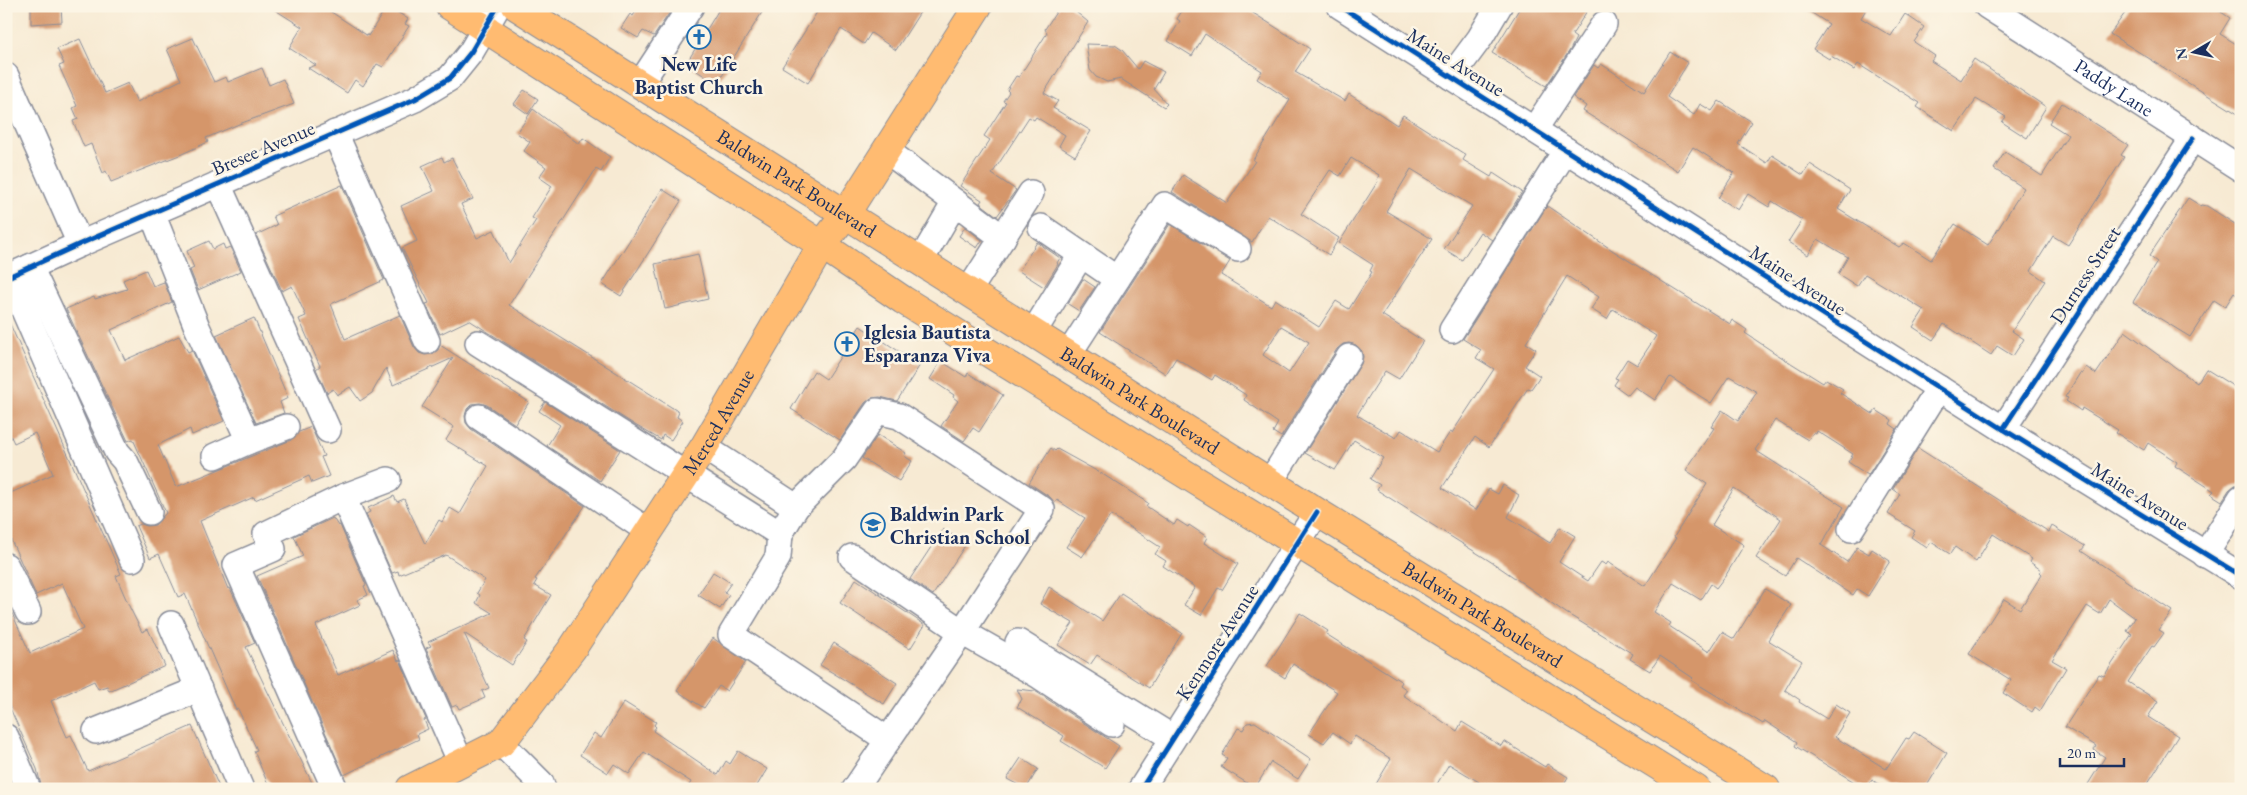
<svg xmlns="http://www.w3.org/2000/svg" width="2247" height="795" viewBox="0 0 2247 795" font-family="'EB Garamond',serif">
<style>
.building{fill:#d5966b;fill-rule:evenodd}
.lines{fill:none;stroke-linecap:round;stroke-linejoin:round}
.minor-casing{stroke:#898c98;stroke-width:28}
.major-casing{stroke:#898c98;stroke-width:30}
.minor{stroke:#fff;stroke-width:25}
.major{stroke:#ffbb71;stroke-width:28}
.cycleway-casing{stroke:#fcf5e5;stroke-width:8}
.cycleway{stroke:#0057b8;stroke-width:5}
.labels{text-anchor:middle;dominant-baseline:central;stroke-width:5;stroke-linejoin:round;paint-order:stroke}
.street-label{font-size:20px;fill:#1b2f5e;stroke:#fcf5e5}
.poi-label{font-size:20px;font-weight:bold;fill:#1b2f5e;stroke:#fcf5e5;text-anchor:start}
</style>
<rect width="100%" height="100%" fill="#fcf5e5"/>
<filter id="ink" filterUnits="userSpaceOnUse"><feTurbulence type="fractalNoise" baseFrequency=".02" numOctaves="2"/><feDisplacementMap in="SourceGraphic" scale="10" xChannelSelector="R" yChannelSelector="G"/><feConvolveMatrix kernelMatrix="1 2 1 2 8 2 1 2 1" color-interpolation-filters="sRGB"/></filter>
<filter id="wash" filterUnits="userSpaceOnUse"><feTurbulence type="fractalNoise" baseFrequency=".0096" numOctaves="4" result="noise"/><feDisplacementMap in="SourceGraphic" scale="20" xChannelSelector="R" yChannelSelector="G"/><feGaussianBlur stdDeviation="1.12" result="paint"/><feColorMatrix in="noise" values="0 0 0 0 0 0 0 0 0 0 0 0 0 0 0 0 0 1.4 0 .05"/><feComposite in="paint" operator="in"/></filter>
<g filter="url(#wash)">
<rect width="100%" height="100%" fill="#f7ead3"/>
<g id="blocks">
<g class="building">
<path d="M31 6H61L62 22 31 24Z"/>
<path d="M269 6H322L368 36 384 11 389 13 391 8 408 19 405 24 409 26 383 67 377 64 363 86 355 80 347 93 308 68 316 65 289 48 302 27Z"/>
<path d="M639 6H674L654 36 643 31 638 38 621 28 630 14 633 16Z"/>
<path d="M721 6H766L717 84 686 64Z"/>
<path d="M821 6H924L896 50 871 33 864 44 841 29 808 83 782 67Z"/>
<path d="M1060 6H1069L1088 22 1044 93 1058 101 1053 108 1091 131 1075 156 1059 146 1065 135 1036 117 1034 120 1029 117 992 174 1016 190 997 216 980 203 982 200 960 186 990 140 984 136 1006 102 1003 101 1009 92 1007 90 1016 76 1019 77 1047 33 1045 29Z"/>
<path d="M1185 6H1242L1310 49 1295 72 1345 101 1349 94 1397 125 1403 115 1466 155 1463 160 1491 177 1493 173 1522 192 1492 240 1480 232 1462 260 1444 249 1472 206 1411 169 1386 211 1432 239 1382 315 1423 341 1399 379 1385 371 1357 415 1396 438 1401 430 1437 452 1450 432 1452 433 1494 369 1476 358 1481 350 1463 339 1547 206 1615 252 1730 324 1732 320 1747 330 1745 333 1775 353 1823 383 1826 379 1843 389 1840 393 1873 414 1876 410 1892 420 1890 424 1897 429 1868 475 1848 462 1853 454 1817 431 1816 434 1813 433 1808 440 1775 420 1755 450 1844 507 1821 545 1847 562 1857 547 1869 554 1872 549 1890 561 1868 596 1857 589 1853 595 1796 558 1785 576 1756 558 1781 519 1734 488 1712 525 1744 545 1726 575 1716 588 1711 584 1701 600 1673 583 1654 612 1671 623 1669 626 1709 652 1722 632 1734 639 1765 589 1791 605 1768 640 1802 661 1785 690 1800 700 1799 702 1827 719 1836 704 1850 713 1835 737 1886 769 1906 738 1909 739 1914 732 1947 753 1925 789H1886L1872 780 1866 789 1795 746 1797 742 1765 721 1763 724 1691 680 1693 678 1660 656 1650 671 1630 659 1633 654 1566 613 1496 565 1377 490 1380 485 1370 479 1383 458 1354 440 1335 470 1305 453 1361 364 1363 357 1362 351 1356 345 1349 343 1343 344 1337 349 1281 437 1273 432 1278 423 1244 400 1246 395 1215 375 1212 380 1176 358 1166 374 1100 332 1170 224 1230 261 1221 275 1271 306 1275 299 1319 327 1336 301 1349 309 1372 272 1370 271 1373 265 1339 243 1378 181 1377 180 1379 175 1351 158 1340 176 1330 170 1301 214 1339 238 1329 255 1268 216 1252 242 1172 192 1183 175 1227 203 1255 161 1253 160 1290 100 1257 79 1262 71 1205 34 1192 56 1168 41 1180 21 1177 19ZM1567 276 1599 297 1591 309 1607 319 1613 309 1656 336 1637 365 1627 359 1615 378 1618 379 1614 385 1628 395 1635 387 1655 400 1670 377 1711 403 1729 376 1757 392 1738 421 1722 410 1711 427 1714 428 1686 470 1707 484 1674 537 1676 538 1645 586 1608 562 1606 565 1601 562 1588 581 1559 562 1575 536 1560 527 1550 543 1508 517 1519 495 1503 485 1498 494 1489 489 1476 510 1442 488 1475 437 1489 447 1528 388 1531 389 1540 376 1525 366 1536 349 1526 343ZM1281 326 1309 342 1289 373 1263 355Z"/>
<path d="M1521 6H1590L1572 35 1576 38 1570 50 1546 86 1492 53Z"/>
<path d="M1801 6H1868L1861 18 1891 36 1905 14 1924 27 1914 42 1935 56 1931 61 1961 80 1974 59 2046 107 2027 138 2002 122 2006 117 1976 99 1954 131 1917 107 1920 103 1858 64 1854 70 1831 56 1829 59 1813 49 1829 24Z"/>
<path d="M2130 6H2212L2230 18 2220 34 2241 47V116L2110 34Z"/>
<path d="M193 38 214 82 226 77 228 82 262 68 269 85 283 79 294 104 239 124 206 138 208 142 182 154 111 182 106 171 103 173 91 144 84 147 73 121 78 119 73 108 77 106 59 66 64 64 57 49 80 39 105 93 128 83 137 102 181 80 167 49Z"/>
<path d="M1086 44 1115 45 1122 50 1138 69 1143 61 1164 72 1154 89 1167 104 1164 107 1121 79 1107 82 1096 77 1090 70Z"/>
<path d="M1670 52 1688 63 1667 97 1694 115 1700 104 1712 111 1719 101 1752 122 1738 144 1767 163 1772 155 1803 175 1810 164 1850 190 1838 209 1899 247 1904 243 1931 260 1955 224 1988 245 2024 188 1994 169 2005 152 2042 176 2068 135 2049 123 2062 103 2128 145 2121 155 2124 157 2068 245 2053 236 2031 271 2045 281 2012 331 2024 339 2013 356 1997 346 1991 355 1944 324 1933 340 1913 327 1924 310 1865 274 1857 286 1838 274 1848 257 1818 239 1808 255 1788 242 1802 220 1772 201 1769 207 1748 194 1738 210 1718 198 1734 173 1693 147 1678 171 1583 111 1586 106 1573 97 1594 65 1598 68 1601 64 1644 92Z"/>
<path d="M524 90 538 99 528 114 514 104Z"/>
<path d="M533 109 579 144 583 138 610 157 601 172 596 169 509 305 679 412 677 417 683 421 671 440 663 435 661 440 635 425 469 320 440 334 426 304 429 303 402 248 417 241 401 206 434 191 422 166 442 157 444 162 452 158 473 199 461 204 477 238 494 230 509 263 536 220 532 218 552 186 539 177 546 167 524 151 530 142 517 133Z"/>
<path d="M342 185 384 280 331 304 345 339 400 315 414 347 419 353 425 355 432 354 438 350 440 345 529 402 515 424 487 405 480 403 472 404 467 409 465 416 466 423 471 429 585 506 535 579 537 580 534 585 551 595 524 640 527 642 512 665 464 633 489 688 482 691 485 698 459 709 457 705 452 707 426 648 431 646 428 642 492 613 476 603 480 595 477 593 485 580 446 555 399 575 398 571 392 573 366 514 370 512 368 508 394 496 397 502 404 499 425 544 439 520 442 522 450 508 460 514 488 466 446 440 454 427 422 407 453 358 393 385 386 368 372 393 360 401 350 387 337 395 333 389 327 393 316 369 320 366 299 319 306 316 292 286 282 291 256 235 277 225 273 216Z"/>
<path d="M662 189 681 201 621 296 602 284Z"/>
<path d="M2188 198 2201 206 2202 205 2207 206 2241 228V298L2234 293 2225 307 2214 300 2190 337 2133 302 2157 262 2149 256Z"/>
<path d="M965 227 982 240 977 248 959 236Z"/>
<path d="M209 241 213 249 223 244 225 249 230 247 241 271 198 290 190 270 194 268 187 251Z"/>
<path d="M1037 242 1060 258 1057 263 1058 264 1044 287 1019 271Z"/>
<path d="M698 254 708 299 665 309 655 264Z"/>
<path d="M146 270 153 286 164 282 172 302 111 330 125 360 179 336 188 352 192 350 224 421 192 435 190 429 158 445 176 487 291 440 299 432 311 427 324 456 321 457 329 476 312 483 309 476 255 500 254 497 200 521 228 589 230 588 255 643 246 647 315 789H270L254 751 257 750 238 709 236 710 185 594 178 597 159 554 150 558 136 526 141 524 147 526 155 525 166 513 133 439 128 441 66 309 94 297 95 299 127 289 123 280Z"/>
<path d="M1083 279 1095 287 1079 311 1068 304Z"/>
<path d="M6 315 121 574 116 576 129 606 142 632 148 629 165 666 109 691 107 686 98 689 94 681 51 701 67 737 71 735 88 771 192 726 220 789H42L37 769 6 699V600L30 653 83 629 62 583 36 595 6 529V495L53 474 35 433 14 443 6 426Z"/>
<path d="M254 318 288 398 280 402 284 413 256 423 216 335Z"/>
<path d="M860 326 920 365 897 401 880 397 871 398 865 403 840 440 791 409 814 371 826 379Z"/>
<path d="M2125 331 2197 383 2206 369 2241 391V484L2235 485 2229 490 2222 501 2211 494 2214 491 2175 466 2177 462 2148 443 2144 450 2116 433 2118 430 2082 408 2081 411 2066 401 2068 398 2065 397 2080 373 2082 374 2086 367 2096 374Z"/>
<path d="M941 361 966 377 968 373 1003 395 979 432 973 428 964 441 941 426 958 401 953 397 954 395 930 379Z"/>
<path d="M545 402 620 450 600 481 547 446 560 425 539 411Z"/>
<path d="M878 435 906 453 904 456 912 461 899 481 862 458Z"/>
<path d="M1051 448 1055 451 1057 449 1104 475 1148 503 1146 506 1174 525 1177 520 1188 527 1189 525 1207 537 1204 543 1238 564 1222 590 1218 588 1201 615 1184 605 1195 587 1163 566 1166 561 1155 554 1160 547 1111 515 1082 557 1066 547 1085 518 1057 500 1055 503 1050 497 1029 483Z"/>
<path d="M1918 448 2049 532 2052 526 2085 546 2081 551 2172 611 2159 630 2164 633 2154 647 2152 646 2128 682 2158 701 2148 717 2178 736 2144 789H2085L2105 757 2094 750 2096 746 2065 727 2099 674 2104 676 2132 634 2127 631 2135 618 2109 599 2100 614 2087 606 2052 660 2066 668 2040 711 2035 707 2032 712 2003 693 2011 680 1969 654 2004 599 2020 609 2042 574 2040 572 2041 570 2030 562 2032 559 1993 534 1976 562 1955 547 1950 554 1931 542 1927 548 1911 537 1915 531 1888 514 1900 494 1893 489Z"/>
<path d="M333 518 338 526 340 525 366 585 364 586 368 595 357 600 360 605 316 625 338 675 393 650 398 661 400 660 426 719 424 720 428 729 417 734 419 739 344 775 257 576 303 556 294 536Z"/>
<path d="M943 529 966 544 933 595 910 579Z"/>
<path d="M713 572 731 583 724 593 729 595 720 609 698 595Z"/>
<path d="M856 579 925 625 910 649 840 603Z"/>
<path d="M1049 587 1102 621 1121 593 1182 633 1149 688 1097 655 1090 665 1058 645 1073 623 1040 604Z"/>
<path d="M1300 613 1328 631 1326 634 1402 682 1400 685 1407 690 1403 695 1457 731 1462 722 1501 746 1504 741 1545 767 1547 764 1568 777 1561 789H1475L1479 782 1449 764 1434 789H1373L1391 759 1355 736 1350 744 1333 732 1324 743 1309 734 1337 692 1293 664 1285 678 1267 666Z"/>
<path d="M713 638 746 662 727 691 719 686 704 708 677 691Z"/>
<path d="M834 643 897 683 884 704 820 665Z"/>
<path d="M1017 689 1035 691 1119 746 1105 768 1061 741 1064 736 1017 707 1022 699Z"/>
<path d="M624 702 656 722 654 725 656 727 653 731 718 775 726 761 730 764 738 751 767 769 755 789H687L691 782 644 752 629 774 614 764 608 773 580 755 594 733 601 738Z"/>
<path d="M1255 722 1311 759 1298 779 1271 762 1255 788 1221 767 1227 758 1222 755 1238 728 1243 730 1247 723Z"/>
<path d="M1021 758 1038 769 1026 789 1007 779Z"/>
</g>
</g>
</g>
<g filter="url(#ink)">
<use href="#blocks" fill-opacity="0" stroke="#898c98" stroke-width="1"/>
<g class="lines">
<g class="minor-casing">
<g id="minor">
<path d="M1340 6 2003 429 2241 576"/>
<path id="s1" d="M1987 6 2241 169"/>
<path d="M6 76 80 244"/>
<path d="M1451 77 1480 38 1499 6"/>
<path d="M640 84 691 6"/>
<path d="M1534 130 1604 24"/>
<path d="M335 133 427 341"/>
<path d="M886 150 1003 238"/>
<path d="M218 184 328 430"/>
<path d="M152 213 197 327 249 441 215 456"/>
<path d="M1041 227 1117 279"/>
<path d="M920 262 955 202"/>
<path d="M30 267 117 452 125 461 149 512"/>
<path d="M9 276 132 559"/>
<path d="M6 278 80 244 415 99 450 78 471 52 498 6"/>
<path d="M968 292 1031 193"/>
<path d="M1452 330 1566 150"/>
<path d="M1033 333 1081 255"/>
<path d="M478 343 780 534"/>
<path d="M1068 355 1165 205 1238 249"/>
<path d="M479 417 648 531"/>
<path d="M2003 429 2193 138"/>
<path d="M249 441 286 427"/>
<path d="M704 447 796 507"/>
<path d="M1270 482 1349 357"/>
<path d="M343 497 461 763"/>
<path d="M1851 529 1939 388"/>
<path d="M2205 555 2241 498"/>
<path d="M852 557 962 632 1042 509 899 416 877 411 844 459 796 507 780 534 778 557 731 635 888 740 962 632 1038 675 1112 724"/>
<path d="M6 566 28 612"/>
<path d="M171 624 241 789"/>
<path d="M1018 642 1173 738"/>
<path d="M96 731 199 689"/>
<path d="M6 737 28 789"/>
<path d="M501 743 541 783 543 789"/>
<path d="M335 789 236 565 273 549 266 534 343 497 388 480"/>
<path d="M855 789 888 740"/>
<path d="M1141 789 1317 512"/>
</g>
</g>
<g class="major-casing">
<g id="major">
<path d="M450 6 822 245 903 300 1696 789"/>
<path id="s2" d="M516 6 1317 512 1766 789"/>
<path id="s3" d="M410 789 501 743 572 649 704 447 822 245 845 215 978 6"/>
</g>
</g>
<use href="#minor" class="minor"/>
<use href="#major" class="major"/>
<g class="cycleway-casing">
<g id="cycleway">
<path d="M1340 6 2003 429 2241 576"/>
<path d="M6 278 80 244 415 99 450 78 471 52 498 6"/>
<path d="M2003 429 2193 138"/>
<path d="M1141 789 1317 512"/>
</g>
</g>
<use href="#cycleway" class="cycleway"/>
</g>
</g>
<defs>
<g id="church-ring" transform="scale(1.25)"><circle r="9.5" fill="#fcf5e5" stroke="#1f6fb2" stroke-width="1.5"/><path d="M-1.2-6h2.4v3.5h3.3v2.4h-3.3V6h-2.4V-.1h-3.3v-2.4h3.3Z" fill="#1f6fb2"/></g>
<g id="school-ring" transform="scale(1.25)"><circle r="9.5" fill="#fcf5e5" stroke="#1f6fb2" stroke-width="1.5"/><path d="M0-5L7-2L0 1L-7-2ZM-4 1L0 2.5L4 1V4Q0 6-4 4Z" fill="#1f6fb2"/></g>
</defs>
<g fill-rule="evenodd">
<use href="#church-ring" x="699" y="37"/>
<use href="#church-ring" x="847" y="344"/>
<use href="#school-ring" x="873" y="525"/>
</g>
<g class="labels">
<g class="street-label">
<text transform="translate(1456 62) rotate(32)">Maine Avenue</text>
<text stroke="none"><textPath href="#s1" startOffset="151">Paddy Lane</textPath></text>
<text transform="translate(263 148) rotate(-23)">Bresee Avenue</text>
<text stroke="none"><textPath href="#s2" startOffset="332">Baldwin Park Boulevard</textPath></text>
<text transform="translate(2085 275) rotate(-57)">Durness Street</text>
<text transform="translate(1798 280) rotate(33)">Maine Avenue</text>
<text stroke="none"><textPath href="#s2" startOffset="738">Baldwin Park Boulevard</textPath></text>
<text stroke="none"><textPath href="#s3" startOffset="490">Merced Avenue</textPath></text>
<text transform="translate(2140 496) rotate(32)">Maine Avenue</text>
<text stroke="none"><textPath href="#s2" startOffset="1142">Baldwin Park Boulevard</textPath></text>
<text transform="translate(1217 642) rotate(-57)">Kenmore Avenue</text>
</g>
<g class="poi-label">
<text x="699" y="64" text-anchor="middle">New Life<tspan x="699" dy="23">Baptist Church</tspan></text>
<text x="864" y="332">Iglesia Bautista<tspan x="864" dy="23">Esparanza Viva</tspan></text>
<text x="890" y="514">Baldwin Park<tspan x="890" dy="23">Christian School</tspan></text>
</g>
</g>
<rect width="2247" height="795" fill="none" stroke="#fcf5e5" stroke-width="25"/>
<g transform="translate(2194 52) rotate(261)" stroke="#fcf5e5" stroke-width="4" paint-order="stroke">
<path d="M0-4L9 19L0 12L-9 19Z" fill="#1b2f5e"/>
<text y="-8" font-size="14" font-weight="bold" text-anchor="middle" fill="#1b2f5e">N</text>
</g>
<path d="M2060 758v8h64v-8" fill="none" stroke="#1b2f5e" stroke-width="2.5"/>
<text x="2067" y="758" font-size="15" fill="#1b2f5e" stroke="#fcf5e5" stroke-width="4" paint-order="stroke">20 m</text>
</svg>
